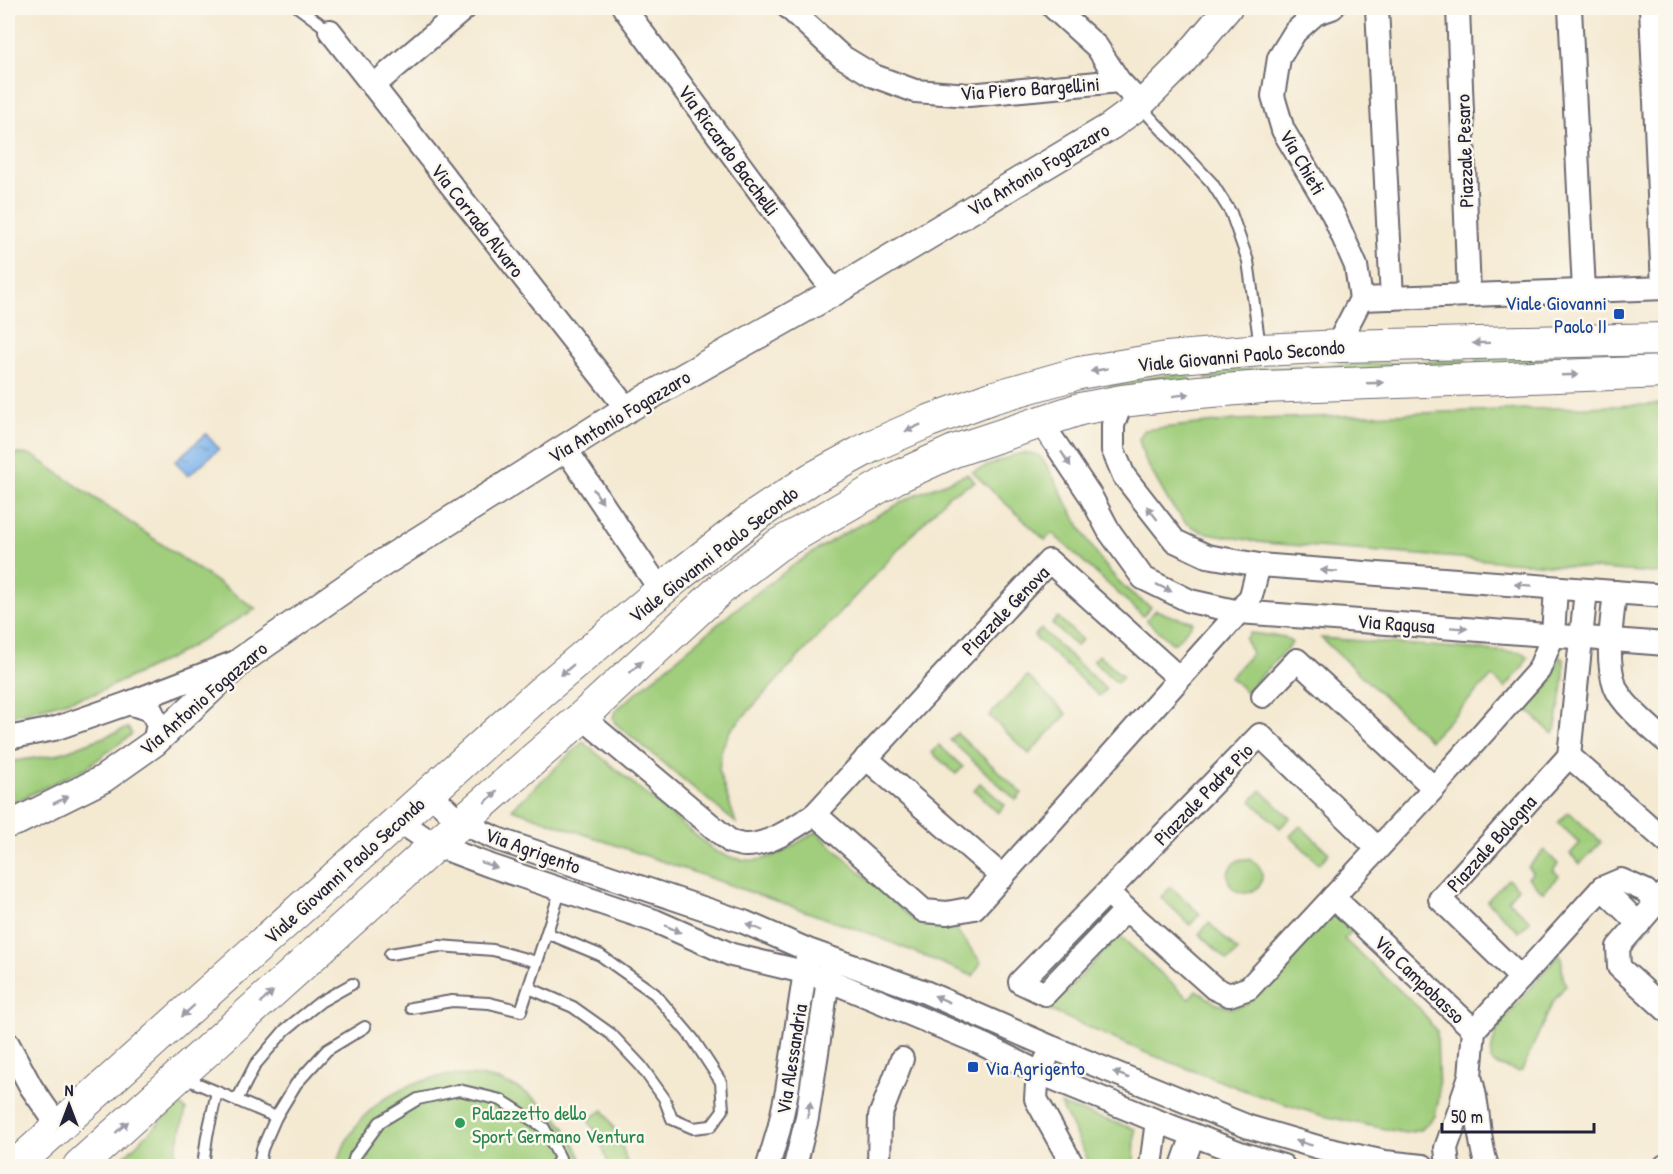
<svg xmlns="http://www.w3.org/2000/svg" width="1673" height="1174" viewBox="0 0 1673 1174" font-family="'Patrick Hand',sans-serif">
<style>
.green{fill:#a0ce7c;stroke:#61785c;stroke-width:1.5}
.water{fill:url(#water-ripples);stroke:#506b94;stroke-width:1.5}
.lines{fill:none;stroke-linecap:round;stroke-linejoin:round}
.service-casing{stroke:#6c6870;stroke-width:14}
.minor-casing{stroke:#6c6870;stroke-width:26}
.tertiary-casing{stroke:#6c6870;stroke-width:30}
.secondary-casing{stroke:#6c6870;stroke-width:34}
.service{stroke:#fff;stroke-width:10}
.minor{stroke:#fff;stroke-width:22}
.tertiary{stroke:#fff;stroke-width:27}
.secondary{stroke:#fff;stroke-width:32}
.oneway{fill:#9c9ca7}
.transit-dot{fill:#1a4fb4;stroke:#fbf7ec;stroke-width:2}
.leisure-dot{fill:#2e9e5b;stroke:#fbf7ec;stroke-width:2}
.labels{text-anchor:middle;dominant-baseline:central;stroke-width:5;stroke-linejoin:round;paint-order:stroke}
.street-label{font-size:20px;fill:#22223b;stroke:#fbf7ec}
.transit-label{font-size:20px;fill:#164399;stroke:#fbf7ec;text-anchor:end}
.leisure-label{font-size:20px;fill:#27864d;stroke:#fbf7ec;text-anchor:start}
</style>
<defs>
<pattern id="water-ripples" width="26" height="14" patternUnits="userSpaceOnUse" patternTransform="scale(1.5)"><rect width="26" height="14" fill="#7db4ec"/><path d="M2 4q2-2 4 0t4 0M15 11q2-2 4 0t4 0" fill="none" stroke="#6692c0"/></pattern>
</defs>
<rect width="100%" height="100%" fill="#fbf7ec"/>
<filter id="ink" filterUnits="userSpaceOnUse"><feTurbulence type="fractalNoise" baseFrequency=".0167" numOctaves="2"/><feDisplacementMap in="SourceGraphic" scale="12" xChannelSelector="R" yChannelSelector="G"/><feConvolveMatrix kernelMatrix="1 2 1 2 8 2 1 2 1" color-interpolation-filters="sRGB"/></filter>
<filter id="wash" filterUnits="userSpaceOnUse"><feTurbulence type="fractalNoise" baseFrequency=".008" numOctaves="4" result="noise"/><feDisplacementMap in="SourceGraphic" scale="24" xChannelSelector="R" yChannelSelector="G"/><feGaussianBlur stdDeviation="1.35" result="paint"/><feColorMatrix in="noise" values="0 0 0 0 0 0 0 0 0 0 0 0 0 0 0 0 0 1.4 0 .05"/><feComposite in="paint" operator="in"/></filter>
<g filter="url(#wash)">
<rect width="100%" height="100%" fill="#f4e9d1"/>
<g class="green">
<path d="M1638 352 1639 360 1476 367V359Z"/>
<path d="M1466 360V367L1206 379V371Z"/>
<path d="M1190 372V380L1110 392 1109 384Z"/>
<path d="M1665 404V574L1265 543 1202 532 1186 523 1169 502 1144 458 1139 439 1144 430 1235 420Z"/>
<path d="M8 453 32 455 256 609 176 655 97 693 8 717Z"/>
<path d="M1031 453 1039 456 1046 464C1075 515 1098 576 1151 607L1143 616 1052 533 1045 540 972 472 1017 454Z"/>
<path d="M967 474 975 482 949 495 730 731 721 750 719 772 736 823 615 723 613 718 615 711 737 608 795 564 834 539 915 495Z"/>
<path d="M1156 610 1171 616 1191 621 1193 623 1175 643H1172L1146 620Z"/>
<path d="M1058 617 1082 640 1076 646 1052 624Z"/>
<path d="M1041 629 1106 689 1099 696 1034 636Z"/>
<path d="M1250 633 1285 637 1292 643 1246 692 1230 677 1252 653 1245 639Z"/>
<path d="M1321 638 1524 653 1528 657 1522 668 1505 688 1492 676 1430 740Z"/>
<path d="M1099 655 1123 677 1117 683 1093 661Z"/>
<path d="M1560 657 1563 658C1567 675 1558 713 1555 731L1552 733 1528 711 1529 708 1550 682Z"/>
<path d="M1027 676 1067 714 1029 754 989 716Z"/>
<path d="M128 728 132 734 86 768 8 805V762L56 755Z"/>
<path d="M957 733 1022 793 1016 800 950 740Z"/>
<path d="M583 742 715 851C759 872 777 854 816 832L915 921C928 927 941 928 955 928L981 962 973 976 873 935 512 809Z"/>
<path d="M939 745 963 767 956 774 932 753Z"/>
<path d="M980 783 1005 805 998 813 974 790Z"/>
<path d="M1261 790 1290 818 1280 828 1251 801Z"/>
<path d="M1569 812 1601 842 1580 864 1570 854 1580 843 1558 823Z"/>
<path d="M1300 826 1329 853 1319 864 1290 836Z"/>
<path d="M1544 850 1558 864 1553 870 1559 876 1543 892 1528 878 1533 872 1528 867Z"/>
<circle cx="1245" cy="876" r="17"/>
<path d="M1508 879 1518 888 1508 900 1530 921 1519 932 1487 901Z"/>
<path d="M1171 887 1200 914 1190 925 1161 897Z"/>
<path d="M1331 911 1334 912 1352 931 1344 939 1420 1009 1437 1032 1439 1098 1435 1116 1421 1130 1405 1133 1323 1116 1254 1094 1144 1052 1049 1010 1119 935 1189 999 1196 990 1217 1004 1231 1008 1247 1004Z"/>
<path d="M1209 923 1238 951 1228 961 1199 934Z"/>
<path d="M1559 954C1565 963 1559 972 1566 985L1553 1002 1522 1070 1519 1072 1495 1064 1491 1060 1492 1047 1498 1026Z"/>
<path d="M445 1075C456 1076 468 1075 478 1076 525 1082 572 1120 583 1166H336L345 1143 361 1119 382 1100 412 1084Z"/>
<path d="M179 1104 186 1110 172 1166H114Z"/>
<path d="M1061 1105 1135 1129 1134 1166H1091Z"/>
<path d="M603 1110C615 1128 623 1145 628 1166H609L598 1136 588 1120Z"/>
</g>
<path class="water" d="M206 434 219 449 188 476 175 461Z"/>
</g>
<g filter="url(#ink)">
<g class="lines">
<g class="service-casing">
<g id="service">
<path d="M299 8 330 31"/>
<path d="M1141 105 1150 117 1212 183 1231 213 1248 261 1260 347"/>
<path d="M390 954 439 946 493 950 537 962"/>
<path d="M529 988 573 1007 611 1034 641 1066 664 1098 672 1119 693 1128 711 1126 723 1110 721 1082 693 1039 655 994 600 955 547 933"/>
<path d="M411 1008 452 1001 489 1003 521 1011 561 889"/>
<path d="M182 1077 276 1117"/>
<path d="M237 1100 255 1065 285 1030 320 1002 352 984"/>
<path d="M203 1166 207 1136 217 1092"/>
<path d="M259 1166 262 1149 276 1117 296 1084 327 1050 365 1027"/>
<path d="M352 1166 355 1156 380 1122 418 1099 459 1090 501 1100 537 1123 544 1128 560 1158 555 1166"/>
</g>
</g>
<g class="minor-casing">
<g id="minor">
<path d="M624 8 834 292"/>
<path d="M789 8 841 56 874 76 915 91 969 95 1119 81"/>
<path d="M1054 8 1097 47 1119 81 1141 104"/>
<path d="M1332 8 1315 14 1295 32 1279 58 1273 96 1283 130 1333 214 1356 266 1361 299 1343 334 1341 346"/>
<path d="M1377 8 1392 298"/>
<path d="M1458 8 1469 295"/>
<path d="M1570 8 1584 291"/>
<path d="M1651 8 1663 288"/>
<path d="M330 31 627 409"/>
<path d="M373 86 465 8"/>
<path d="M1361 299 1666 288"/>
<path d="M1122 401 1113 425V450L1124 476 1175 541 1207 556 1259 565 1666 596"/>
<path d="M1041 422 1090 495 1109 531 1143 578 1190 601 1239 612 1666 644"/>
<path d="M565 448 661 591"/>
<path d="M1615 592C1612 622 1605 657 1615 686 1621 704 1651 728 1666 741"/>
<path d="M1263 696 1297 660 1434 788"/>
<path d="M129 703 151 710 158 724 154 743"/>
<path d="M582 717 731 842C735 843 741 845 745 845 768 846 797 826 815 814L1049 561 1179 678"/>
<path d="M8 738 54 729 129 703 236 662"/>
<path d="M1569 756 1586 590"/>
<path d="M866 758 1003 877"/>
<path d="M430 793 461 823 500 840 744 922 808 950 925 992 1051 1047 1249 1127 1321 1148 1385 1162 1423 1166"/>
<path d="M815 814 924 911 947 913 974 908 1239 612 1251 596 1259 565"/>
<path d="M399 821 435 845 491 866 655 921 732 955 804 972 828 980 980 1043 1040 1073 1157 1121 1240 1153 1283 1166"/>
<path d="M1602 888 1639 924"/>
<path d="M1108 893 1214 988 1229 995 1249 988 1434 788 1539 670 1553 635 1556 588"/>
<path d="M1665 893 1618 947 1619 967 1666 1010"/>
<path d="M1333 897 1474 1030 1470 1076 1463 1096 1461 1106 1446 1148 1448 1166"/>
<path d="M1126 910 1045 994 1020 982 1260 735 1377 848"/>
<path d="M1521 978 1440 899 1569 756 1666 841"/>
<path d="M1474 1030 1602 888 1621 880 1646 891 1656 904"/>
<path d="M8 1044 31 1087 59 1127"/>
<path d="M1046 1060 1037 1084 1036 1099 1073 1166"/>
<path d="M1471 1080C1480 1108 1477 1138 1487 1166"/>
<path d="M768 1166 779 1129 787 1091 807 958"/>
<path d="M795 1166 807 1118 830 967"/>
<path d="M879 1166 880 1116 902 1059"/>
<path d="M1151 1166 1157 1121"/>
<path d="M1182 1166 1193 1135"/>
<path d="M1665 1166H1666"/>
</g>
</g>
<g class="tertiary-casing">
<path id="tertiary" d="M8 824 18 821 103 779 154 743 242 660 370 571 627 409 834 292 1111 126 1141 104 1178 67 1228 8"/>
</g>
<g class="secondary-casing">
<g id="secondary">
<path d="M15 1166 540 693 682 573 755 516 811 479 872 446 929 421 991 398 1079 373 1167 358 1261 350 1341 346 1666 339"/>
<path d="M79 1166 435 845 582 717 723 587 778 545 895 478 954 451 1080 409 1122 401 1199 392 1263 387 1666 372"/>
</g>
</g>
<use href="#service" class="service"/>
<use href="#minor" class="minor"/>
<use href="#tertiary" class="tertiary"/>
<use href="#secondary" class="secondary"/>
</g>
<defs><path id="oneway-solid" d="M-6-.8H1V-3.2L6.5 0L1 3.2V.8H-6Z" transform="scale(1.5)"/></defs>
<g class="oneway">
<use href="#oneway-solid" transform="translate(1481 343) rotate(179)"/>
<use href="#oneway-solid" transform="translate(1099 370) rotate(170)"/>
<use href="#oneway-solid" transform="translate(1570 375) rotate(-2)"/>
<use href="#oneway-solid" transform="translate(1375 383) rotate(-2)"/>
<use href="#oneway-solid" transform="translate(1181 395) rotate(-7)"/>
<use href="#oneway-solid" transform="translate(913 428) rotate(156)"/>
<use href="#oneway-solid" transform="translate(1066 459) rotate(57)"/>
<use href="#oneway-solid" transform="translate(598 496) rotate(56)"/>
<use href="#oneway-solid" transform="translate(1152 513) rotate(-128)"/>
<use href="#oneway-solid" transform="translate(1329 571) rotate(-176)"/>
<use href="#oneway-solid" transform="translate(1523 585) rotate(-176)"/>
<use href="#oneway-solid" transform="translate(1164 588) rotate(26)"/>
<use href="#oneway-solid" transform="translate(1459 628) rotate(4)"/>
<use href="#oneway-solid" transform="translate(636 667) rotate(-43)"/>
<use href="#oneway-solid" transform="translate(567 670) rotate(140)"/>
<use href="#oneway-solid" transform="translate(491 797) rotate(-42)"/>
<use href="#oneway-solid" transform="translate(61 800) rotate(-26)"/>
<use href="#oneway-solid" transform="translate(489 865) rotate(19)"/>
<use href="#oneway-solid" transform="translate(754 927) rotate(-156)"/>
<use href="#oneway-solid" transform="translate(673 929) rotate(24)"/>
<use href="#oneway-solid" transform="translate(267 997) rotate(-42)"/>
<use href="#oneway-solid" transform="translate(942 999) rotate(-156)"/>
<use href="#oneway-solid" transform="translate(188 1011) rotate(138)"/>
<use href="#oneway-solid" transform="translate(1121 1075) rotate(-158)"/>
<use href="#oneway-solid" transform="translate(809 1110) rotate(-81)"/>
<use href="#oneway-solid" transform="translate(122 1127) rotate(-42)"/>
<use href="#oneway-solid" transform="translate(1304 1143) rotate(-163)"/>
</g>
</g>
<g class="transit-dot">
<rect x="1613" y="308" width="12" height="12" rx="3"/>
<rect x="967" y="1061" width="12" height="12" rx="3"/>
</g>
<circle class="leisure-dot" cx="460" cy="1123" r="6"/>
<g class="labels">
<g class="street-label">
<text transform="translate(1030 88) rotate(-4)">Via Piero Bargellini</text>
<text transform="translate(729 150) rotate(54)">Via Riccardo Bacchelli</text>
<text transform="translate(1464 151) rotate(-92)">Piazzale Pesaro</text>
<text transform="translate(1303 162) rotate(60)">Via Chieti</text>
<text transform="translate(1038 169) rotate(-31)">Via Antonio Fogazzaro</text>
<text transform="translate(478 220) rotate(52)">Via Corrado Alvaro</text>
<text transform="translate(1241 355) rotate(-5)">Viale Giovanni Paolo Secondo</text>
<text transform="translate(619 416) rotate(-31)">Via Antonio Fogazzaro</text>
<text transform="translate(713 554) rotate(-38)">Viale Giovanni Paolo Secondo</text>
<text transform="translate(1005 610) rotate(-46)">Piazzale Genova</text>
<text transform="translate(1396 623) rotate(4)">Via Ragusa</text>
<text transform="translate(203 698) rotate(-41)">Via Antonio Fogazzaro</text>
<text transform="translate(1203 794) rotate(-46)">Piazzale Padre Pio</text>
<text transform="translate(1491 843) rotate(-48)">Piazzale Bologna</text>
<text transform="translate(533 850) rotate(20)">Via Agrigento</text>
<text transform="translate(344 870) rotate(-42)">Viale Giovanni Paolo Secondo</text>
<text transform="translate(1420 979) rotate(44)">Via Campobasso</text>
<text transform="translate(791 1059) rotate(-81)">Via Alessandria</text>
</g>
<g class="transit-label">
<text x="1607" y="302">Viale Giovanni<tspan x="1607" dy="23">Paolo II</tspan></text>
<text x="985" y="1067" text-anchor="start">Via Agrigento</text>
</g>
<g class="leisure-label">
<text x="472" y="1112">Palazzetto dello<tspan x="472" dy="23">Sport Germano Ventura</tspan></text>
</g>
</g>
<rect width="1673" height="1174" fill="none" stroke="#fbf7ec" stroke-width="30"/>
<g transform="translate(69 1105)" stroke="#fbf7ec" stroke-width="4.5" paint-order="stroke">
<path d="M0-4.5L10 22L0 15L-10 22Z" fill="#22223b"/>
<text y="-9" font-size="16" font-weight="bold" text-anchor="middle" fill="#22223b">N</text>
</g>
<path d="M1442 1123v9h152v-9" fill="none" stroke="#22223b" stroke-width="3"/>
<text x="1451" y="1123" font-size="18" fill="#22223b" stroke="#fbf7ec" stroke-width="4.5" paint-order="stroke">50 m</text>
</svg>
